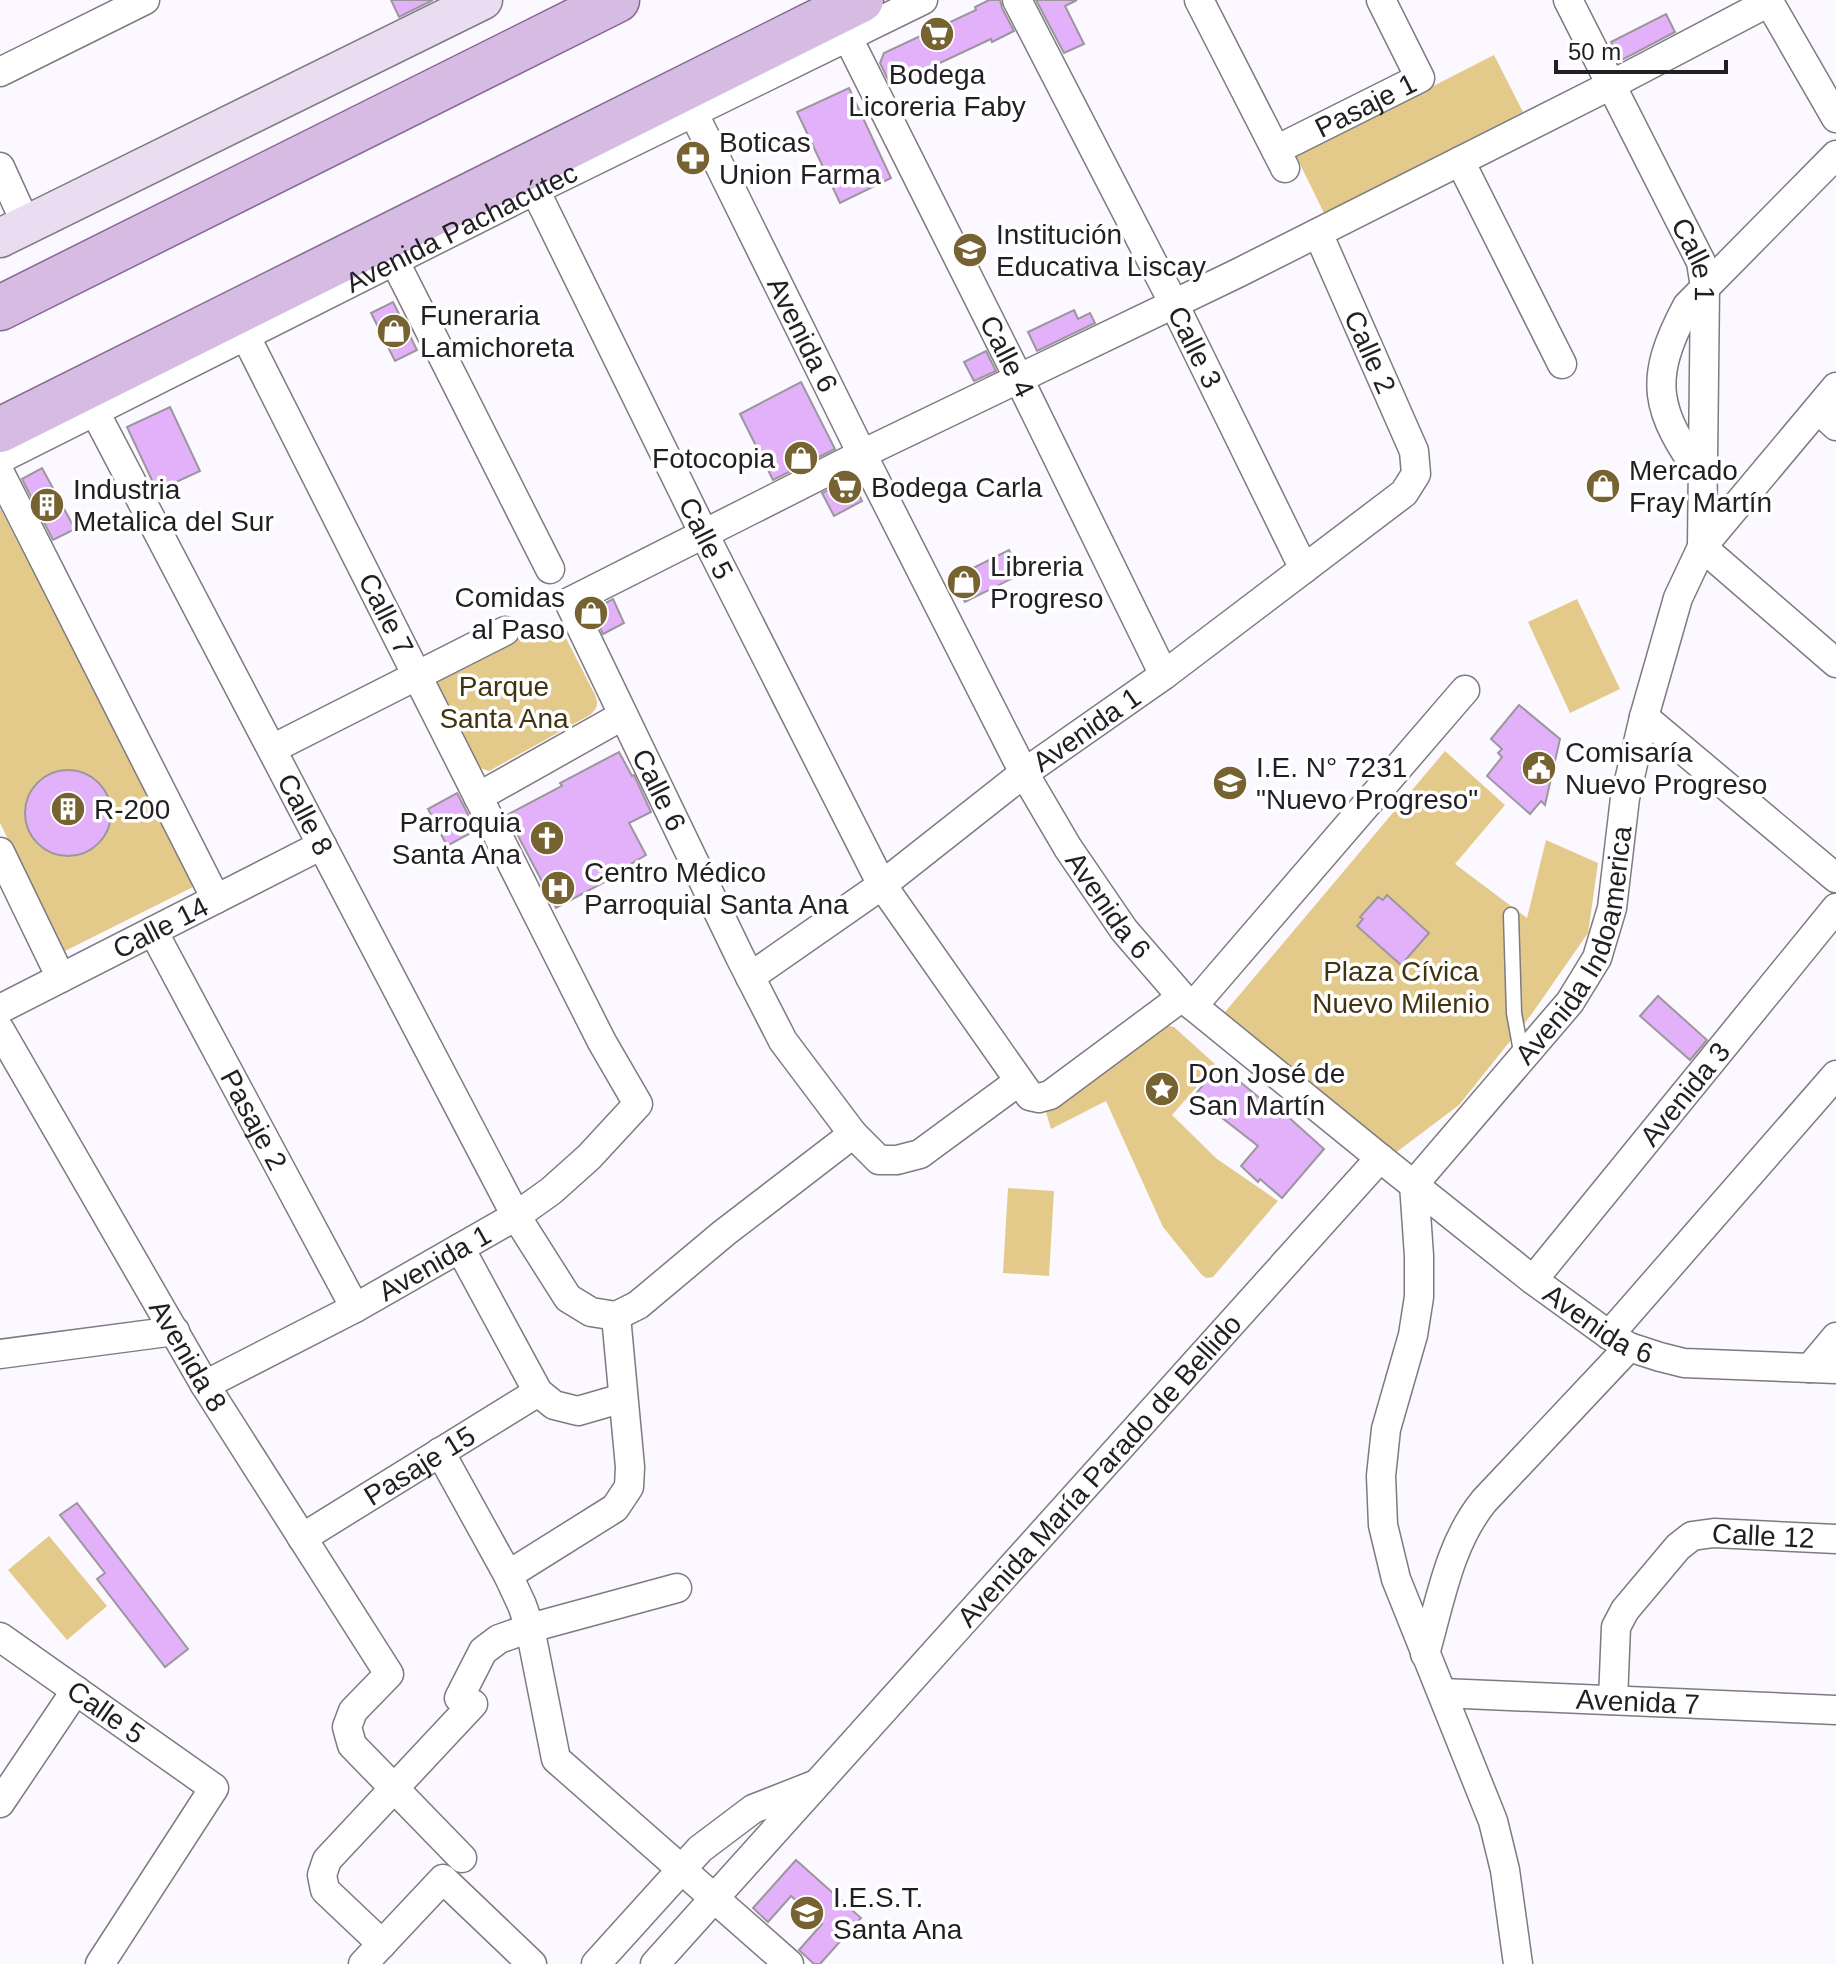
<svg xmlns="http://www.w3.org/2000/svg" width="1836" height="1964" viewBox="0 0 1836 1964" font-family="Arial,sans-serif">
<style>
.green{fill:#e4ca8a}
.building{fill:#e2b1f9;stroke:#9b979d;stroke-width:2}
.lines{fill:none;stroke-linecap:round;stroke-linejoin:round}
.lane-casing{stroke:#7e7a80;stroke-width:17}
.street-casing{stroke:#7e7a80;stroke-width:31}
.secondary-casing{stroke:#7e7a80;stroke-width:41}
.primary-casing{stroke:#846892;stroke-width:47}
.lane{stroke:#fff;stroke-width:14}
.street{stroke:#fff;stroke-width:28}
.secondary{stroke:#eaddf1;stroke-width:38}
.primary{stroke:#d6bce2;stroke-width:44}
.labels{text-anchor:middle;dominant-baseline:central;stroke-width:7;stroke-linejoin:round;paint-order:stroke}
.poi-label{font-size:28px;fill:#211f22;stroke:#fff;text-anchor:start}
.street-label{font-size:28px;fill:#211f22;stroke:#fff}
.park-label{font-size:28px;fill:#41330d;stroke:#fff}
</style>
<rect width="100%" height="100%" fill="#fcf8ff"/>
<g class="green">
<path d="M1494 55 1523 112 1324 213 1296 156Z"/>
<path d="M0 508 195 886 63 952 0 823Z"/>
<path d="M1577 599 1620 689 1570 713 1528 622Z"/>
<path d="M548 625 559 628 565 636 595 695C599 704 597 709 590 715L489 771 477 767 434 684 437 674Z"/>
<path d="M1445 751 1505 805 1455 864 1527 918 1546 840 1598 863 1588 933 1531 1015 1459 1105 1390 1157 1220 1018Z"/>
<path d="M1166 1025 1174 1027 1216 1065 1172 1115 1217 1159 1278 1201 1213 1277 1206 1278 1201 1274 1163 1227 1106 1101 1051 1129 1046 1112 1048 1106Z"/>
<path d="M1008 1188 1054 1191 1049 1276 1003 1273Z"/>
<path d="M49 1536 107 1606 67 1640 8 1570Z"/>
</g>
<g class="building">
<path d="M391 0H433L399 17Z"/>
<path d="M989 0H1000L1002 8 1014 31 992 42 991 39 891 86 880 63 884 53 976 10 975 7Z"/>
<path d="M1036 0H1077L1065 6 1084 44 1064 53Z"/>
<path d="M1666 14 1675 32 1620 61 1611 42Z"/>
<path d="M849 88 891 178 840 203 797 112Z"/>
<path d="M393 302 417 350 395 361 371 313Z"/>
<path d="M1074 310 1078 319 1090 313 1095 323 1037 351 1028 332Z"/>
<path d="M986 351 996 371 974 381 964 362Z"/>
<path d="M801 382 835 449 773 480 740 414Z"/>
<path d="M170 407 200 471 157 491 127 427Z"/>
<path d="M42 468 75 529 53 540 22 479Z"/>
<path d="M849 480 852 481 862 501 834 516 822 493Z"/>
<path d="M1009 550 1021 574 965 602 953 578Z"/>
<path d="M613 599 624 623 603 634 592 610Z"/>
<path d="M1519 705 1560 739 1545 805 1541 801 1530 814 1487 776 1502 757 1498 753 1502 749 1491 739Z"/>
<path d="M619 752 632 776 634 775 651 812 629 823 646 855 609 877 610 879 556 908 507 815 562 786 560 783Z"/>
<circle cx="68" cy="813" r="43"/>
<path d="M457 793 476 830 447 846 428 809Z"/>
<path d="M1387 895 1429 933 1401 965 1357 926 1363 919 1360 917 1378 897 1383 900Z"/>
<path d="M1658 996 1707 1040 1690 1060 1640 1016Z"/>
<path d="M1218 1067 1237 1083 1239 1081 1283 1117 1285 1114 1324 1149 1282 1198 1260 1179 1258 1182 1241 1166 1258 1146 1194 1096Z"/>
<path d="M77 1503 188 1649 165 1667 97 1579 105 1573 60 1515Z"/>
<path d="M796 1860 861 1918 820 1964H814L799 1950 822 1924 791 1896 768 1922 753 1908Z"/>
</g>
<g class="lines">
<g class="lane-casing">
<path id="lane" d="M1511 915 1514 1013 1522 1057"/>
</g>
<g class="street-casing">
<g id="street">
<path id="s1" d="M1017 0 1174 304 1304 569"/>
<path d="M1199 0 1285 168"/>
<path id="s2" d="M1568 0 1701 262 1705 287 1702 547 1836 663"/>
<path d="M1768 0 1836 118"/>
<path id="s3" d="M848 38 1019 379 1164 675"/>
<path d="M0 72 145 0"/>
<path id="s4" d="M694 114 862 454 1024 773 1068 848 1124 930 1182 997 1380 1158 1533 1280 1609 1335 1629 1347 1660 1357 1684 1363 1836 1369"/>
<path id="s5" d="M1276 150 1420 78 1381 0"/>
<path d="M1460 161 1562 364"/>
<path d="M0 167 26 224"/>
<path id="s6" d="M535 190 704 534 882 885 1030 1096 1039 1098 1050 1095 1182 997"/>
<path d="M395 262 550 569"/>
<path d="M1818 409 1836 426"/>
<path id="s7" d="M95 412 516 1216 568 1298 591 1312 616 1316 638 1305 724 1233 853 1134"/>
<path id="s8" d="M0 459 535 190 923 0"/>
<path d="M0 473 216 899"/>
<path d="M1703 478C1655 410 1647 381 1687 306L1836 155"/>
<path d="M1644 717 1836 878"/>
<path d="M272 749 505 631"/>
<path d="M478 797 622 716"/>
<path d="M0 852 61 978"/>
<path id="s9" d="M153 931 355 1308"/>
<path id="s10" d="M750 977 882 885 1024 773 1164 675 1404 493 1416 474 1414 451 1318 233"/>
<path d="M1193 1006 1465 690"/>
<path id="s11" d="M0 1009 322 845"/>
<path id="s12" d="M0 1030 205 1385 389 1674 353 1711 347 1727 352 1745 462 1858"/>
<path d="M1018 1082 920 1154 897 1160H879L853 1134 783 1041 740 957 569 602 862 454 1238 273 1611 85 1769 2"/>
<path d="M460 1248 538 1392 554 1405 578 1411 623 1398"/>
<path id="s13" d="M1533 1280 1836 908"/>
<path d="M1609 1335 1836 1075"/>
<path d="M0 1354 175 1331"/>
<path d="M1810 1368 1836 1337"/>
<path id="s14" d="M205 1385 355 1308 516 1216 551 1191 589 1157 638 1104 602 1042 246 337"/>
<path d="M440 1452 508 1575 522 1605 530 1628 556 1759 789 1964"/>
<path id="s15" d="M302 1538 538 1392"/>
<path d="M508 1575 615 1508 629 1487 630 1467 616 1316"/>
<path id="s16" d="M0 1637 214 1788 100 1964"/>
<path d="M1425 1654C1440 1602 1449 1544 1484 1501L1629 1347"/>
<path id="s17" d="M1442 1693 1836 1710"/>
<path d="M459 1698 483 1651 499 1639 530 1628 677 1588"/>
<path id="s18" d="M1613 1700 1616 1627 1625 1610 1678 1547 1692 1536 1714 1533 1836 1539"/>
<path d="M0 1803 76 1690"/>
<path d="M382 1944 325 1890 322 1875 327 1860 473 1704"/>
<path d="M363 1964 443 1879 532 1964"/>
<path d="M596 1964 700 1849 753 1809 814 1785"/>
<path id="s19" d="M655 1964 1380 1158"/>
<path id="s20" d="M1518 1964 1505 1870 1493 1821 1396 1579 1383 1525 1381 1476 1386 1429 1413 1335 1419 1297V1256L1414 1184 1570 1002 1597 958 1612 908 1625 798 1644 717 1678 598 1702 547 1836 387"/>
</g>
</g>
<g class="secondary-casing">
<path id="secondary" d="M0 238 483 0"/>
</g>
<g class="primary-casing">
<g id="primary">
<path d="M0 308 617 0"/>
<path d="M0 430 861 0"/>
</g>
</g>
<use href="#lane" class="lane"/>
<use href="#street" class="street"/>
<use href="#secondary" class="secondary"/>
<use href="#primary" class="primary"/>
</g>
<defs>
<g id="supermarket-disc" transform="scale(1.8)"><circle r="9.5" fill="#776332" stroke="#fff"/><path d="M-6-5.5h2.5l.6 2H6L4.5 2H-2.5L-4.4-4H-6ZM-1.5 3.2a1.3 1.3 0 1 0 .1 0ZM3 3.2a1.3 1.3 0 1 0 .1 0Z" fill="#fff"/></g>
<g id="pharmacy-disc" transform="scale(1.8)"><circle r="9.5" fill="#776332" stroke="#fff"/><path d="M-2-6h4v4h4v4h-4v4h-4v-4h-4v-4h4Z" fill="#fff"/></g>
<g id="school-disc" transform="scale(1.8)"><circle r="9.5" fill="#776332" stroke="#fff"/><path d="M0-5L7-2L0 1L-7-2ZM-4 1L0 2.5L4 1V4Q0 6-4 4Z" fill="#fff"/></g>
<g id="shop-disc" transform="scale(1.8)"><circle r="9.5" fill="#776332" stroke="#fff"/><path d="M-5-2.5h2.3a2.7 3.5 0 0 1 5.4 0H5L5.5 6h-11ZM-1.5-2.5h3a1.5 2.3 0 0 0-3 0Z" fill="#fff"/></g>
<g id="building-disc" transform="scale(1.8)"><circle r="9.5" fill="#776332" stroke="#fff"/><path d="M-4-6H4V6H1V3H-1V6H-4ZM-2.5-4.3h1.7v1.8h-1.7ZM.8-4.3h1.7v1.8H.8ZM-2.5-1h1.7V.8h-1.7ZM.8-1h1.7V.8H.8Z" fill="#fff"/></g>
<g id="civic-disc" transform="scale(1.8)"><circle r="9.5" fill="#776332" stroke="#fff"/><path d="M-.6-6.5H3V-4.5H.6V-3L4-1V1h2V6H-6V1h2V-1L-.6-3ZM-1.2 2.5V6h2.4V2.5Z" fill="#fff"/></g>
<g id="church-disc" transform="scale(1.8)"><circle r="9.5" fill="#776332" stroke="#fff"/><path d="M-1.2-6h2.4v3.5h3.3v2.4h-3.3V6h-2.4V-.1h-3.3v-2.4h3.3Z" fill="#fff"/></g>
<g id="hospital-disc" transform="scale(1.8)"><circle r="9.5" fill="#776332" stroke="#fff"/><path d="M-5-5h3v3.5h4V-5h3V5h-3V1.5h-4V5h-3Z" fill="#fff"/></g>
<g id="sight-disc" transform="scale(1.8)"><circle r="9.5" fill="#776332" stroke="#fff"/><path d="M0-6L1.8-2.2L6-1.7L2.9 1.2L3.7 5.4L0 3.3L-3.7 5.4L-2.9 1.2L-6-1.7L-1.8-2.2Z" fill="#fff"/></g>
<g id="university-disc" transform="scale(1.8)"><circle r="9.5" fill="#776332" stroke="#fff"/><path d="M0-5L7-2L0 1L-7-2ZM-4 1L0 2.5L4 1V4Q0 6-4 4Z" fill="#fff"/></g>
</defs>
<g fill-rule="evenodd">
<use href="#supermarket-disc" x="937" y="34"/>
<use href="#pharmacy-disc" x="693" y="158"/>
<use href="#school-disc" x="970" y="250"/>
<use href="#shop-disc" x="394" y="331"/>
<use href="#shop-disc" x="801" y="458"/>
<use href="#shop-disc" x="1603" y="486"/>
<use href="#supermarket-disc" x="845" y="487"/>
<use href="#building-disc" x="47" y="505"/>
<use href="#shop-disc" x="964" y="582"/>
<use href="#shop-disc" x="591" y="613"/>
<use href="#civic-disc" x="1539" y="768"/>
<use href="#school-disc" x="1230" y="783"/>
<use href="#building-disc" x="68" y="809"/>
<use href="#church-disc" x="547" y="838"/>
<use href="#hospital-disc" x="558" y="888"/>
<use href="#sight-disc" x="1162" y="1089"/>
<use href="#university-disc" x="807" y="1913"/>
</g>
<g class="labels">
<g class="poi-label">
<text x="937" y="74" text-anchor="middle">Bodega<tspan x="937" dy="32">Licoreria Faby</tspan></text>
<text x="719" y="142">Boticas<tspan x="719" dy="32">Union Farma</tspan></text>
<text x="996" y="234">Institución<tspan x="996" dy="32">Educativa Liscay</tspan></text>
<text x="420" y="315">Funeraria<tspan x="420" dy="32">Lamichoreta</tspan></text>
<text x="775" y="458" text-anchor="end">Fotocopia</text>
<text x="1629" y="470">Mercado<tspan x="1629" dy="32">Fray Martín</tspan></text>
<text x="871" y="487">Bodega Carla</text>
<text x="73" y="489">Industria<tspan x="73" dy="32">Metalica del Sur</tspan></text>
<text x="990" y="566">Libreria<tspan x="990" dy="32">Progreso</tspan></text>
<text x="565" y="597" text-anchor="end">Comidas<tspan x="565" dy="32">al Paso</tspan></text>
<text x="1565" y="752">Comisaría<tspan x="1565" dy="32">Nuevo Progreso</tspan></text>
<text x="1256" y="767">I.E. N° 7231<tspan x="1256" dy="32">"Nuevo Progreso"</tspan></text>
<text x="94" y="809">R-200</text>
<text x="521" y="822" text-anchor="end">Parroquia<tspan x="521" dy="32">Santa Ana</tspan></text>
<text x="584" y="872">Centro Médico<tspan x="584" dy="32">Parroquial Santa Ana</tspan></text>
<text x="1188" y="1073">Don José de<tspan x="1188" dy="32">San Martín</tspan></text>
<text x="833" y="1897">I.E.S.T.<tspan x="833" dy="32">Santa Ana</tspan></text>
</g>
<g class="street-label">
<text stroke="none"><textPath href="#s5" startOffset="100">Pasaje 1</textPath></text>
<text stroke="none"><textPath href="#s8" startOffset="516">Avenida Pachacútec</textPath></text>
<text stroke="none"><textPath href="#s2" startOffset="290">Calle 1</textPath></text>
<text stroke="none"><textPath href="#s4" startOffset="246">Avenida 6</textPath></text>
<text stroke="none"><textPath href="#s1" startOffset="390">Calle 3</textPath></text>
<text transform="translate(1370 352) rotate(66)">Calle 2</text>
<text stroke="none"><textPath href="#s3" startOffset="356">Calle 4</textPath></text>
<text stroke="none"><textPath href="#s6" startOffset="388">Calle 5</textPath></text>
<text transform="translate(386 614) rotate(63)">Calle 7</text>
<text stroke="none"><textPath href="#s10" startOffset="418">Avenida 1</textPath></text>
<text transform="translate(659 790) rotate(64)">Calle 6</text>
<text stroke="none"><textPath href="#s7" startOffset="454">Calle 8</textPath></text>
<text stroke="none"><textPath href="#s4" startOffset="894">Avenida 6</textPath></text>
<text stroke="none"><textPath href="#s11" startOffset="180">Calle 14</textPath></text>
<text stroke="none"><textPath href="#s20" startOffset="1102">Avenida Indoamerica</textPath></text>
<text stroke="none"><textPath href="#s13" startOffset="240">Avenida 3</textPath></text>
<text stroke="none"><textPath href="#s9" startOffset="214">Pasaje 2</textPath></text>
<text stroke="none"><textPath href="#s14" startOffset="260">Avenida 1</textPath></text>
<text stroke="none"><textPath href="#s4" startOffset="1542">Avenida 6</textPath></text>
<text stroke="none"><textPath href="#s12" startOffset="376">Avenida 8</textPath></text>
<text stroke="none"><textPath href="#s15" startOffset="138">Pasaje 15</textPath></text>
<text stroke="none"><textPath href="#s19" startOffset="664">Avenida María Parado de Bellido</textPath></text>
<text stroke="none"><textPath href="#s18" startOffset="264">Calle 12</textPath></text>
<text stroke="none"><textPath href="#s17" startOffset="196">Avenida 7</textPath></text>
<text stroke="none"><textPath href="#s16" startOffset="130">Calle 5</textPath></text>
</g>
<g class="park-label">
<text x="504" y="686">Parque<tspan x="504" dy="32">Santa Ana</tspan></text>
<text x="1401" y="971">Plaza Cívica<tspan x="1401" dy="32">Nuevo Milenio</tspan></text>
</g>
</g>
<path d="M1556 60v12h170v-12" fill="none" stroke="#211f22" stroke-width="4"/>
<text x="1568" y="60" font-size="24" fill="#211f22" stroke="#ffffff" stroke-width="6" paint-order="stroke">50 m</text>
</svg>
